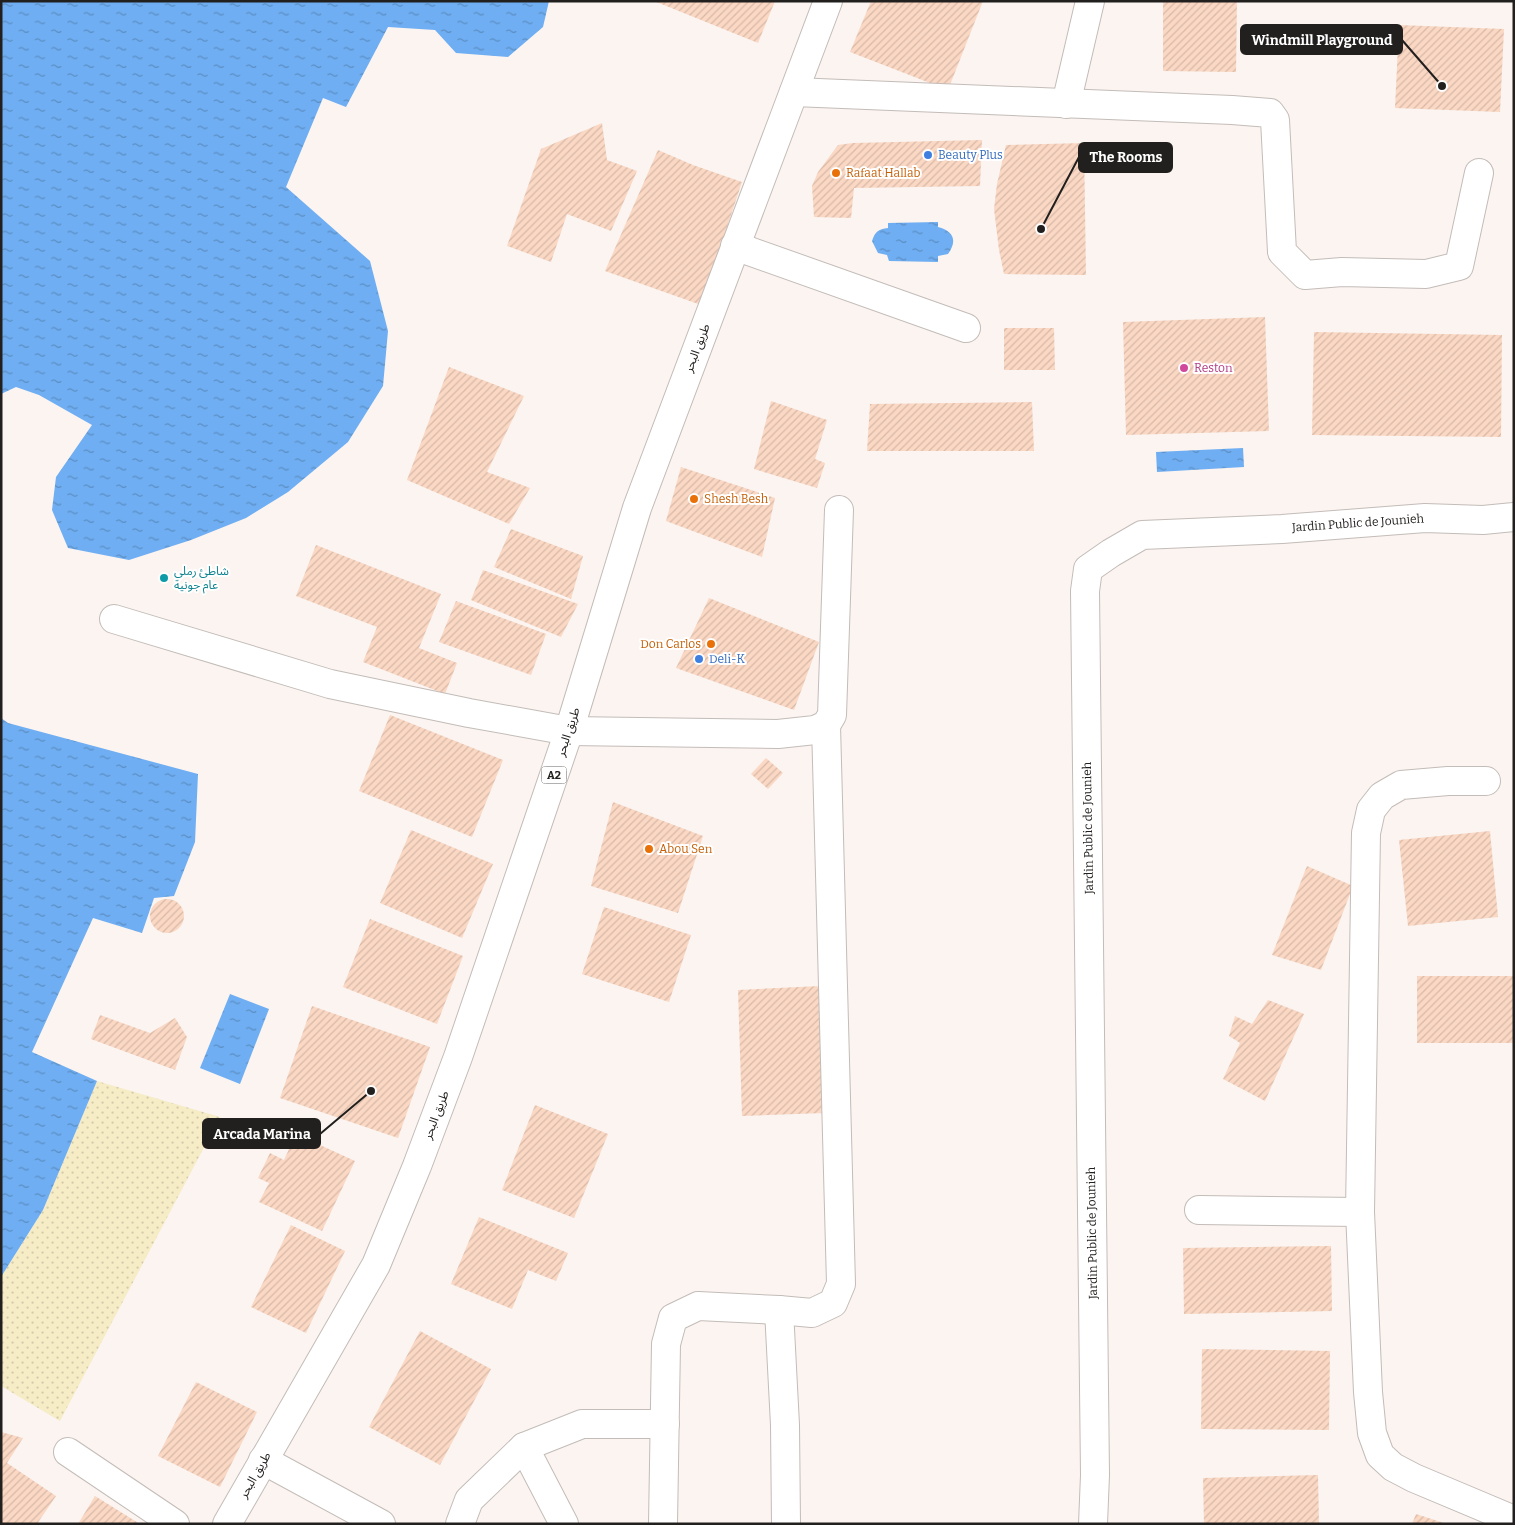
<svg xmlns="http://www.w3.org/2000/svg" width="1515" height="1525" viewBox="0 0 1515 1525" font-family="Bitter,'Noto Sans Arabic',serif">
<style>
.sand{fill:url(#sand-dots)}
.water{fill:url(#water-ripples)}
.building{fill:url(#building-hatch)}
.lines{fill:none;stroke-linecap:round;stroke-linejoin:round}
.minor-casing{stroke:#c3bcb8;stroke-width:30}
.major-casing{stroke:#c3bcb8;stroke-width:30}
.minor{stroke:#fff;stroke-width:28}
.major{stroke:#fff;stroke-width:28}
.shop-dot{fill:#3f7fe0;stroke:#fff;stroke-width:2}
.food-dot{fill:#e8710a;stroke:#fff;stroke-width:2}
.hotel-dot{fill:#d1479c;stroke:#fff;stroke-width:2}
.culture-dot{fill:#0f9aa8;stroke:#fff;stroke-width:2}
.labels{text-anchor:middle;dominant-baseline:central;stroke-width:4;stroke-linejoin:round;paint-order:stroke}
.shield{fill:#fff;stroke:#646362;stroke-width:1}
.shield-label{font-size:11px;font-weight:bold;fill:#22201e}
.shop-label{font-size:12px;fill:#366cbe;stroke:#fff;text-anchor:start}
.food-label{font-size:12px;fill:#c56008;stroke:#fff;text-anchor:start}
.street-label{font-size:12px;fill:#22201e;stroke:#fff}
.hotel-label{font-size:12px;fill:#b23c85;stroke:#fff;text-anchor:start}
.culture-label{font-size:12px;fill:#0d838f;stroke:#fff;text-anchor:start}
.leader{fill:none;stroke:#22201e;stroke-width:2}
.callout-dot{fill:#22201e;stroke:#fff;stroke-width:2}
.callout{fill:#22201e;stroke:#22201e;stroke-width:2}
.callout-label{font-size:14px;text-anchor:middle;font-weight:bold;fill:#fff}
</style>
<defs>
<pattern id="sand-dots" width="8" height="8" patternUnits="userSpaceOnUse" patternTransform="scale(1.25)"><rect width="8" height="8" fill="#f6ecc6"/><path d="M2 2h.1M6 6h.1" fill="none" stroke="#d3caaa" stroke-width="1.8" stroke-linecap="round"/></pattern>
<pattern id="water-ripples" width="26" height="14" patternUnits="userSpaceOnUse" patternTransform="scale(1.25)"><rect width="26" height="14" fill="#6faef2"/><path d="M2 4q2-2 4 0t4 0M15 11q2-2 4 0t4 0" fill="none" stroke="#5b8dc3"/></pattern>
<pattern id="building-hatch" width="6" height="6" patternUnits="userSpaceOnUse" patternTransform="scale(1.25)"><rect width="6" height="6" fill="#fbd8c4"/><path d="M-1 1l2-2M0 6l6-6M5 7l2-2" fill="none" stroke="#d7b9a8"/></pattern>
</defs>
<rect width="100%" height="100%" fill="#fbf4f0"/>
<path class="sand" d="M97 1081 220 1117 60 1421 1 1386V1277L43 1210Z"/>
<g class="water">
<path d="M1 1H549L543 27 508 57 456 53 435 30 388 27 346 107 323 98 286 187 370 261 388 331 383 386 348 442 288 492 246 518 191 540 129 560 68 548 52 510 56 477 92 425 39 395 16 387 1 394Z"/>
<path d="M938 222V227C953 231 958 240 948 254L938 256V262L889 261 887 255 878 253 872 241C875 232 878 229 888 228V223Z"/>
<path d="M1243 448 1244 467 1157 472 1156 452Z"/>
<path d="M1 718 8 723 198 774 195 842 174 896 154 898 142 933 93 918 32 1052 97 1081 43 1210 1 1277Z"/>
<path d="M230 994 269 1009 240 1084 200 1068Z"/>
</g>
<g class="building">
<path d="M654 1H775L758 43Z"/>
<path d="M871 1H983L948 90 850 52Z"/>
<path d="M1163 1H1237L1236 72 1163 71Z"/>
<path d="M1399 25 1504 29 1500 112 1395 108Z"/>
<path d="M602 123 607 160 637 171 611 231 567 214 551 262 507 246 541 149Z"/>
<path d="M982 140 980 186 854 188 851 218 814 217 812 186 818 172 838 145 853 143Z"/>
<path d="M1084 143 1086 275 1004 274 999 250 994 209 997 184 1006 145Z"/>
<path d="M658 150 693 165 742 182 701 305 605 271Z"/>
<path d="M1265 317 1269 431 1126 435 1123 322Z"/>
<path d="M1004 328H1054L1055 370H1004Z"/>
<path d="M1314 332 1502 335 1501 437 1312 435Z"/>
<path d="M449 367 524 396 487 472 530 488 509 524 407 480Z"/>
<path d="M771 401 827 420 815 459 825 463 817 488 754 469Z"/>
<path d="M1032 402 1034 451H867L870 404Z"/>
<path d="M681 467 775 498 762 557 666 521Z"/>
<path d="M511 529 583 556 571 599 494 567Z"/>
<path d="M316 545 441 594 419 648 457 663 445 694 363 662 377 627 296 596Z"/>
<path d="M483 570 578 604 561 637 471 600Z"/>
<path d="M709 598 819 642 794 710 676 668Z"/>
<path d="M456 601 546 634 531 675 439 642Z"/>
<path d="M390 715 503 760 472 837 359 791Z"/>
<path d="M766 758 783 773 768 789 751 774Z"/>
<path d="M613 802 703 836 678 913 591 886Z"/>
<path d="M411 830 493 864 462 938 380 903Z"/>
<path d="M1490 831 1498 917 1408 926 1399 840Z"/>
<path d="M1307 866 1353 886 1321 970 1272 955Z"/>
<circle cx="167" cy="916" r="17"/>
<path d="M604 907 691 935 669 1002 582 974Z"/>
<path d="M370 919 463 956 437 1024 343 987Z"/>
<rect x="1417" y="976" width="97" height="67"/>
<path d="M820 986 824 1113 742 1116 738 990Z"/>
<path d="M1268 1000 1304 1014 1265 1101 1223 1079 1240 1043 1229 1036 1235 1016 1252 1024Z"/>
<path d="M312 1006 430 1047 398 1138 280 1098Z"/>
<path d="M100 1015 150 1033 175 1018 187 1037 175 1070 91 1039Z"/>
<path d="M535 1105 608 1134 574 1218 502 1190Z"/>
<path d="M296 1134 355 1161 322 1231 259 1202 269 1183 258 1178 270 1153 284 1160Z"/>
<path d="M479 1217 568 1253 556 1281 528 1270 512 1309 451 1284Z"/>
<path d="M291 1225 345 1251 306 1333 251 1307Z"/>
<path d="M1331 1246 1332 1311 1184 1314 1183 1248Z"/>
<path d="M420 1331 491 1369 440 1465 369 1427Z"/>
<path d="M1202 1349 1330 1351 1329 1430 1201 1429Z"/>
<path d="M196 1382 257 1412 220 1487 158 1456Z"/>
<path d="M1 1432 23 1438 7 1463 56 1496 37 1524H1Z"/>
<path d="M1318 1475 1319 1524H1204L1203 1478Z"/>
<path d="M95 1496 140 1524H78Z"/>
<path d="M1416 1514 1444 1523V1524H1412Z"/>
</g>
<g class="lines">
<g class="minor-casing">
<g id="minor">
<path d="M794 92 1232 110 1270 113 1275 120 1282 252 1305 275 1342 272 1426 274 1459 266 1479 173"/>
<path d="M1066 104 1090 1"/>
<path d="M735 246 966 328"/>
<path d="M114 619 330 684 469 713 569 731 778 734 815 730 826 725 832 715 839 510"/>
<path d="M1486 781H1448L1401 785 1382 796 1371 810 1366 833 1360 1212 1368 1392 1372 1433 1380 1455 1393 1467 1414 1478 1514 1520"/>
<path d="M1199 1210 1360 1212"/>
<path d="M779 1310 785 1425 786 1524"/>
<path d="M524 1447 564 1524"/>
<path d="M68 1452 175 1524"/>
<path d="M263 1460 381 1524"/>
<path d="M460 1524 469 1500 524 1447 582 1424H665"/>
<path d="M663 1524 666 1344 673 1318 698 1306 779 1310 812 1313 833 1303 841 1284 826 725"/>
<path d="M1093 1524 1095 1475 1085 591 1088 569 1111 553 1142 535 1282 529 1425 518 1483 520 1514 517"/>
</g>
</g>
<g class="major-casing">
<path id="major" d="M227 1524 376 1265 417 1166 458 1057 569 731 637 508 828 1"/>
</g>
<use href="#minor" class="minor"/>
<use href="#major" class="major"/>
</g>
<g class="shop-dot">
<circle cx="928" cy="155" r="5"/>
<circle cx="699" cy="659" r="5"/>
</g>
<g class="food-dot">
<circle cx="836" cy="173" r="5"/>
<circle cx="694" cy="499" r="5"/>
<circle cx="711" cy="644" r="5"/>
<circle cx="649" cy="849" r="5"/>
</g>
<circle class="hotel-dot" cx="1184" cy="368" r="5"/>
<circle class="culture-dot" cx="164" cy="578" r="5"/>
<g class="labels">
<rect class="shield" x="541.5" y="766.5" width="25" height="17" rx="4"/>
<g class="shield-label">
<text x="554" y="775">A2</text>
</g>
<g class="shop-label">
<text x="938" y="155">Beauty Plus</text>
<text x="709" y="659">Deli-K</text>
</g>
<g class="food-label">
<text x="846" y="173">Rafaat Hallab</text>
<text x="704" y="499">Shesh Besh</text>
<text x="701" y="644" text-anchor="end">Don Carlos</text>
<text x="659" y="849">Abou Sen</text>
</g>
<g class="street-label">
<text transform="translate(697 348) rotate(-69)">طريق البحر</text>
<text transform="translate(1358 523) rotate(-4)">Jardin Public de Jounieh</text>
<text transform="translate(568 732) rotate(-72)">طريق البحر</text>
<text transform="translate(1088 828) rotate(-91)">Jardin Public de Jounieh</text>
<text transform="translate(436 1115) rotate(-69)">طريق البحر</text>
<text transform="translate(1092 1233) rotate(-91)">Jardin Public de Jounieh</text>
<text transform="translate(255 1475) rotate(-60)">طريق البحر</text>
</g>
<g class="hotel-label">
<text x="1194" y="368">Reston</text>
</g>
<g class="culture-label">
<text x="174" y="571">شاطئ رملي<tspan x="174" dy="14">عام جونية</tspan></text>
</g>
</g>
<path class="leader" d="M1442 86L1402 40M1041 229L1079 157M371 1091L320 1134"/>
<g class="callout-dot">
<circle cx="1442" cy="86" r="5"/>
<circle cx="1041" cy="229" r="5"/>
<circle cx="371" cy="1091" r="5"/>
</g>
<g class="callout">
<rect x="1241" y="25" width="161" height="29" rx="5"/>
<rect x="1079" y="143" width="93" height="29" rx="5"/>
<rect x="203" y="1119" width="117" height="29" rx="5"/>
</g>
<g class="callout-label">
<text x="1322" y="45">Windmill Playground</text>
<text x="1126" y="162">The Rooms</text>
<text x="262" y="1139">Arcada Marina</text>
</g>
<rect width="1515" height="1525" fill="none" stroke="#22201e" stroke-width="5"/>
</svg>
